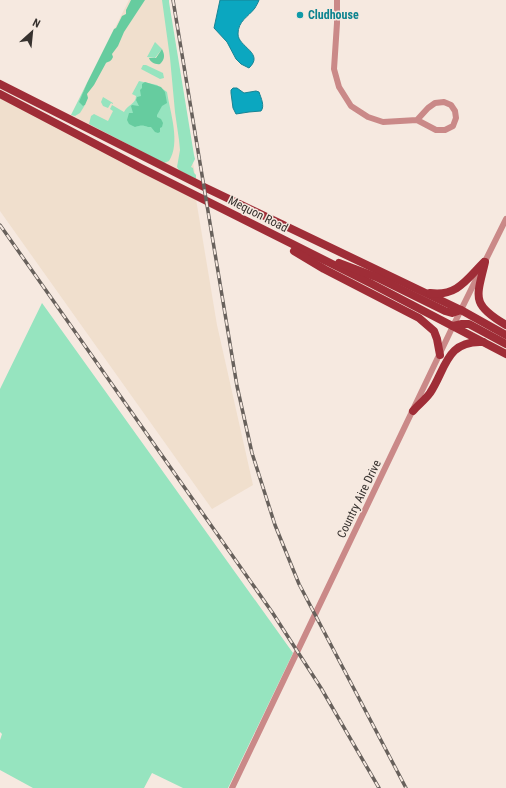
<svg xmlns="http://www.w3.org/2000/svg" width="506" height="788" viewBox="0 0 506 788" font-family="'Roboto Condensed',sans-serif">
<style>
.industrial{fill:#f0dfcd}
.green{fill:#96e4bf}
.forest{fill:#66cc9f}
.water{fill:#0ba7c0;stroke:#188494}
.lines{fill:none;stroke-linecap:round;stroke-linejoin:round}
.minor{stroke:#ca8988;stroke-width:6}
.major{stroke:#9f2d37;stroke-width:8}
.rail-casing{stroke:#68615c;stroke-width:3.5}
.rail{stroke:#f6e9e0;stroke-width:2;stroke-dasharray:6;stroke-linecap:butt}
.culture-dot{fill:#0f9aa8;stroke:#f6e9e0;stroke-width:1.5}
.labels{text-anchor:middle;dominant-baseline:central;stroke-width:3;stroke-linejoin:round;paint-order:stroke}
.culture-label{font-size:12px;font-weight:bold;fill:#0d838f;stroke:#f6e9e0;text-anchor:start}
.street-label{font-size:12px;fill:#37322f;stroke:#f6e9e0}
</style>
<rect width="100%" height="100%" fill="#f6e9e0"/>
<g class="industrial">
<path d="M129 0H164L196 179 71 115Z"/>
<path d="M0 94 195 193 217 325 253 485 212 509 0 211Z"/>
</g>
<g class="green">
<path d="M162 0H169V2L194 155 195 159 191 167 193 168 194 173 196 175V179L179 170 177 167 180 150 179 140 175 112 170 58Z"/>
<path d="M155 42 162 49 155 58 147 57Z"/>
<path d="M143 65H146L163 73 164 78 160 79 141 69Z"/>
<path d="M139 81 157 85 167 92C170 112 181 143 169 161L164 163 89 124 91 116 94 114 108 121 113 111 110 109 112 105 124 112C127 105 136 104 136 96L132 94Z"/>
<path d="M87 83 83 93 84 106 85 105 80 113 75 116 71 115Z"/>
<path d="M103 97 113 103V104L111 103 108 108 103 106 101 102Z"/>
<path d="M42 303 293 653 228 788H183L152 773 144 788H33L0 770V740L2 734 0 732V389Z"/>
</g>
<g class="forest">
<path d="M131 0H145L124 32 118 46 112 54 113 57C111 62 109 61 106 63L94 85 87 94 88 98 85 105 83 106 79 102 87 83 114 29 116 28 122 16 126 14V10Z"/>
<path d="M162 49C165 55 165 59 160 64 156 65 150 62 149 58H156Z"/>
<path d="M145 82 161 87 165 92 167 103 162 106 157 115V117L161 119 163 123 162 127 160 128V132L158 133 155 132 151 127H148C143 125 141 125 135 127L129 124 127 120 129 113H133L131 106 132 105 139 106 136 100 137 97 141 96 140 90 142 88V84Z"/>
</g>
<g class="water">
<path d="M220 0H259C258 3 256 6 255 8 248 17 238 21 238 34 238 47 265 53 249 68L241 64 236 59 227 42 214 28Z"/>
<path d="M233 88H237L244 93 256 91 259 92C261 98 265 106 261 111L249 112 236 114 233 108 231 93V90Z"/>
</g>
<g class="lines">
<g class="minor">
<path d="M337 0V23L334 69 339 87 351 106 368 117 383 122 417 120 436 130H445L453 126 456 118 455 111 451 105 444 102 435 103 428 108 417 120"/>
<path d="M232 788 453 326 506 219"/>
</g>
<g class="major">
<path d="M0 84 204 187 461 310 506 335"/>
<path d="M0 94 141 168 372 284 506 354"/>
<path d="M294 251 324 269 419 318 434 331 437 339 440 355"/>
<path d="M485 262C477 297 470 304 506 325"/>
<path d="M339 263 376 277 445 311 452 313 461 310"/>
<path d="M430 293C457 297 467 279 484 262"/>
<path d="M453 326 462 324H469L506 344"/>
<path d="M413 411C418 405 425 400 430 393 446 369 446 340 483 342"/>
</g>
<g class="rail-casing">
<g id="rail">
<path d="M173 0 237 386 252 453 275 525 299 584 406 788"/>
<path d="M0 225 272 612 321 688 379 788"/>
</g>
</g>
<use href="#rail" class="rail"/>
</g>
<circle class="culture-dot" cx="300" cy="15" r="4"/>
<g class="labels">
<g class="culture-label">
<text x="308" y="15">Cludhouse</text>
</g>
<g class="street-label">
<text transform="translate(258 214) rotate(27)">Mequon Road</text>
<text transform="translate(359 499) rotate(-64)">Country Aire Drive</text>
</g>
</g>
<g transform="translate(32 32) rotate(27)" stroke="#f6e9e0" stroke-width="3" paint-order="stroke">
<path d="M0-3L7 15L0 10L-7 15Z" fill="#37322f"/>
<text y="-6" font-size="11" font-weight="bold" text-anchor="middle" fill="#37322f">N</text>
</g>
</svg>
